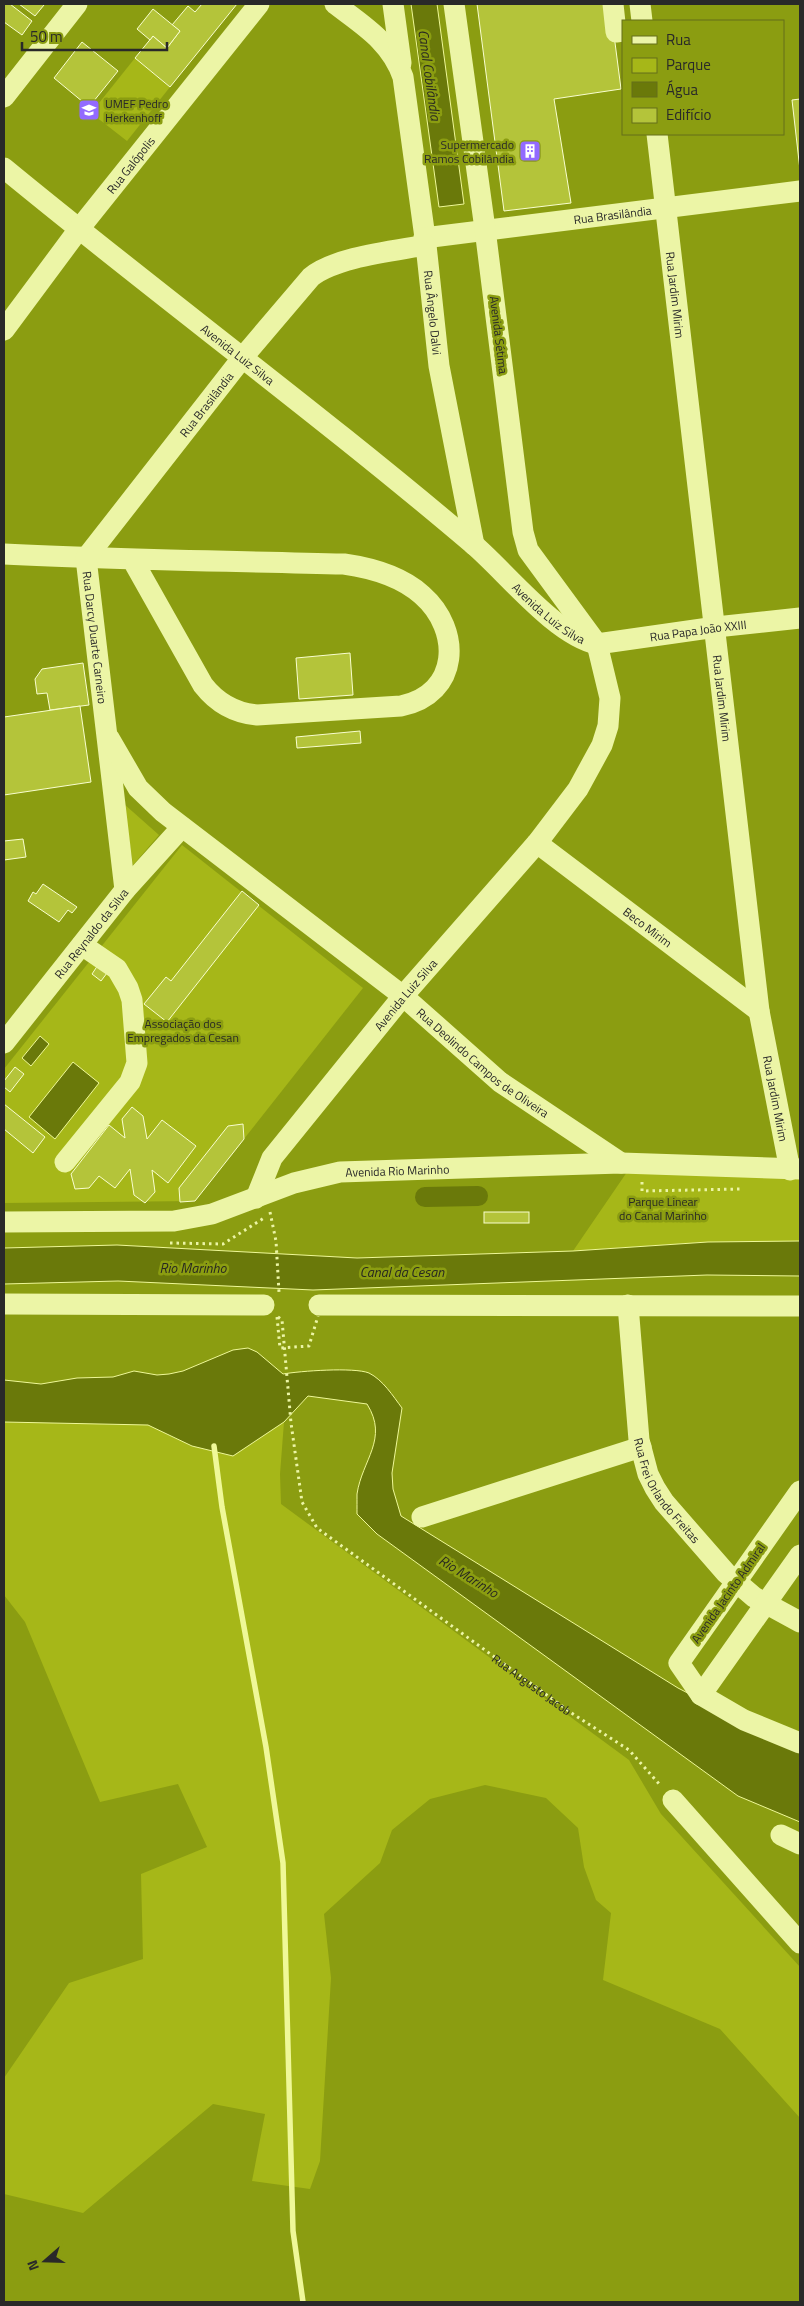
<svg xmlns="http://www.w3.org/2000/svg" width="804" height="2306" viewBox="0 0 804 2306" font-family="'Titillium Web',sans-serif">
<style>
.green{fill:#a6b718}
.water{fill:#6a790a;stroke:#eff898}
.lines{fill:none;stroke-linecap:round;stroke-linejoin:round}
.stream{stroke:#eff898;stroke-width:5.5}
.canal{stroke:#6a790a;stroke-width:20}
.building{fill:#b4c43a;stroke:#f9fecf}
.path{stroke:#ecf5a6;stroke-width:3;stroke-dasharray:2.5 4;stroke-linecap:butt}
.minor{stroke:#ecf5a6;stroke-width:21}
.path-bridge{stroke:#ecf5a6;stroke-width:3;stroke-dasharray:2.5 4;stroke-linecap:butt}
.labels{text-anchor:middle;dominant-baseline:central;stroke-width:5;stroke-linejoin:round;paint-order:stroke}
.poi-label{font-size:12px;fill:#292929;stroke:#8b9d11;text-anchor:start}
.street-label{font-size:12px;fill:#292929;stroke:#8b9d11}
.park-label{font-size:12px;fill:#282924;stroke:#8b9d11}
.water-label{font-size:14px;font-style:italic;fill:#282821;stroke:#8b9d11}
</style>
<rect width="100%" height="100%" fill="#8b9d11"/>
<g class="green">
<path d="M135 58 170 87 127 141 91 113Z"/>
<path d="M124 804 159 835 133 865Z"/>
<path d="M182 845 363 988 195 1201 4 1203V1069Z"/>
<path d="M800 1171V1241L708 1242 573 1251 627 1172Z"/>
<path d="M4 1422 148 1425 192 1446 232 1456 284 1422 280 1474 281 1504 629 1760 661 1814 800 1967V2118L720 2029 603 1980 611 1913 596 1900 584 1867 578 1828 546 1798 485 1785 430 1799 392 1830 380 1863 324 1914 331 1978 320 2161 310 2189 252 2181 265 2114 213 2104 83 2213 4 2194V2078L69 1983 143 1959 141 1874 207 1847 178 1784 100 1802 25 1622 4 1595Z"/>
</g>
<g class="water">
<path d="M411 4H437L464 204 439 207Z"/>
<path d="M40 1036 49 1044 31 1066 22 1058Z"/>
<path d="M73 1062 99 1083 55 1139 29 1117Z"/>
<path d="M800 1241V1276L707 1275 313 1290 118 1281 4 1284V1248L117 1245 357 1258 573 1251 708 1242Z"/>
<path d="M248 1348 257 1352 283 1374C300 1371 354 1367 369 1373 383 1380 393 1396 402 1408L392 1473 393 1489 401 1516 678 1688 800 1751V1822L738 1796 377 1534 357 1514C357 1508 357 1501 357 1494 362 1460 389 1439 367 1404L308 1396 284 1422 233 1456 192 1446 148 1425 4 1422V1380L41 1384 77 1378 113 1377 134 1371 157 1375 169 1374 183 1371 233 1350Z"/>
</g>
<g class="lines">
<path class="stream" d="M214 1446 222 1507 266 1747 283 1863 293 2231 303 2302"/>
<path class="canal" d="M425 1197 478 1196"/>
</g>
<g class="building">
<path d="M4 4H10L32 21 22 35 4 22Z"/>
<path d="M19 4H42L44 5 35 16Z"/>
<path d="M202 4H237L170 87 135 58 153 36 167 48 180 31 172 25 188 6 195 12Z"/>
<path d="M477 4H610L621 89 554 99 571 203 504 211Z"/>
<path d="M153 9 180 31 167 48 153 36 150 40 137 29Z"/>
<path d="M82 42 118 71 89 107 54 78Z"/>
<path d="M800 99V170L792 100Z"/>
<path d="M350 653 353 695 299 699 296 658Z"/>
<path d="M83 663 89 705 50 710 47 693 37 694 35 679 42 669Z"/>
<path d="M80 706 91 782 4 795V717Z"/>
<path d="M360 731 361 743 297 748 296 737Z"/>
<path d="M23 839 26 857 4 860V841Z"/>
<path d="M43 884 77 907 72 913 68 910 59 922 28 901 33 892 36 894Z"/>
<path d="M242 891 259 905 167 1022 144 1004 166 977 171 981Z"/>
<path d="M100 962 110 969 101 981 92 974Z"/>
<path d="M15 1067 24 1074 10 1092 4 1087V1081Z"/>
<path d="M4 1104 45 1137 33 1153 4 1129Z"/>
<path d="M132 1107 143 1116 147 1139 162 1120 196 1146 168 1183 152 1170 155 1192 145 1203 134 1195 130 1169 115 1188 99 1176 89 1188 75 1189 71 1174 109 1125 125 1138 122 1119Z"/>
<path d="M243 1124 244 1139 195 1201 180 1202 179 1188 228 1126Z"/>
<rect x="484" y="1212" width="45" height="11"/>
</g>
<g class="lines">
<g class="path">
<path d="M642 1182V1191L742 1189"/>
<path d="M270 1212 276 1241 279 1292"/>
<path d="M170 1243 223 1244 264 1218"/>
<path id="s1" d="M278 1317 282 1320 291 1423 302 1502 317 1528 573 1714 629 1750 661 1786"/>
</g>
<g class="minor">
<path id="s2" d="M335 4C364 26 391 42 403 77L426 245 439 366 474 545"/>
<path d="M393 4 401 63"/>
<path d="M613 4 616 32 623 31"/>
<path d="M640 4 642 21"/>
<path d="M4 97 77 4"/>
<path id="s3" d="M657 134 759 1011 790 1170"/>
<path id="s4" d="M4 168C158 295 320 414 473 544 506 572 555 635 597 644L716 627 800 618"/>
<path id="s5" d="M424 238 800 191"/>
<path id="s6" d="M4 330 79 229 259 4"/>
<path d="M4 554C117 560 231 561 344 564 372 568 401 576 422 595 462 630 460 694 401 706L257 715C234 713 217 703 203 685L132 559"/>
<path id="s7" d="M86 558 243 357 311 277C335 257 394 251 426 245"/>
<path id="s8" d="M86 558 125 890"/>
<path id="s9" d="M109 738 138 788 163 812 403 996 500 1082 621 1163"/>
<path id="s10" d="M537 843 759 1011"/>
<path id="s11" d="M4 1043 125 890 182 827"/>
<path d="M65 1162 130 1082 137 1063 132 1000 128 988 117 969 82 945"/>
<path id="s12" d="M256 1198 272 1158 403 996 537 843 578 789 602 745 608 726 610 698 597 644 528 550 523 532 485 229 454 4"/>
<path id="s13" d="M4 1222 174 1221 212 1214 294 1183 340 1172 621 1163 800 1169"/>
<path d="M4 1304 264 1305"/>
<path d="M319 1305 800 1306"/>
<path id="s14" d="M628 1305 639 1440 648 1474 655 1488 664 1502 726 1573 754 1597 800 1622"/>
<path d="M800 1491 679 1663 701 1695 744 1720 800 1743"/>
<path d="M422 1517 641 1447"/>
<path d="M701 1695 800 1555"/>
<path d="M673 1800 800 1943"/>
<path d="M781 1835 800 1844"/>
</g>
<path class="path-bridge" d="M277 1317 280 1348 309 1346 318 1316"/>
</g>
<defs>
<g id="school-square" transform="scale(1.125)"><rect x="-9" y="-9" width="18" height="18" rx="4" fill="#926aff" stroke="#8b9d11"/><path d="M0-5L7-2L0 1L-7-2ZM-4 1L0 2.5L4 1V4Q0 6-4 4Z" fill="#fff"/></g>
<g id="building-square" transform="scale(1.125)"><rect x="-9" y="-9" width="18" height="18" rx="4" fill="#926aff" stroke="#8b9d11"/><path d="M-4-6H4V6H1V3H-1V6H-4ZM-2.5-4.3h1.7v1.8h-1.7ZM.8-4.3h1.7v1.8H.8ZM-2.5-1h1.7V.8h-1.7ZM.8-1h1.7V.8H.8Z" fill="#fff"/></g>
</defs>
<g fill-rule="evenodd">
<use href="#school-square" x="89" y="110"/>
<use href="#building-square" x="530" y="151"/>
</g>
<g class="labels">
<g class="poi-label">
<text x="105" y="103">UMEF Pedro<tspan x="105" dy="14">Herkenhoff</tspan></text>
<text x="514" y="144" text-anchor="end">Supermercado<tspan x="514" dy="14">Ramos Cobilândia</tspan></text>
</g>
<g class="street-label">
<text stroke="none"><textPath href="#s6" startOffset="208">Rua Galópolis</textPath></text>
<text stroke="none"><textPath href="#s5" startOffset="190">Rua Brasilândia</textPath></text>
<text stroke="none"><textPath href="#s3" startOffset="162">Rua Jardim Mirim</textPath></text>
<text stroke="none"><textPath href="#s2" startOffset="339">Rua Ângelo Dalvi</textPath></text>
<text transform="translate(499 335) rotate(83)">Avenida Sétima</text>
<text stroke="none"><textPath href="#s4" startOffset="299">Avenida Luiz Silva</textPath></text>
<text stroke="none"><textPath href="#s7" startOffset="195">Rua Brasilândia</textPath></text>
<text stroke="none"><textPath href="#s4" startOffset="704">Avenida Luiz Silva</textPath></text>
<text stroke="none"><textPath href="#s4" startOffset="864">Rua Papa João XXIII</textPath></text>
<text stroke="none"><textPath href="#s8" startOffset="80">Rua Darcy Duarte Carneiro</textPath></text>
<text stroke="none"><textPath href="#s3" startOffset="568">Rua Jardim Mirim</textPath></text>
<text stroke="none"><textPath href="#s10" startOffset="139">Beco Mirim</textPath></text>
<text stroke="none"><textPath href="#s11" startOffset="140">Rua Reynaldo da Silva</textPath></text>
<text stroke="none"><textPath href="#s12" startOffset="254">Avenida Luiz Silva</textPath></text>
<text stroke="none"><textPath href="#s9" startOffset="499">Rua Deolindo Campos de Oliveira</textPath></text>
<text stroke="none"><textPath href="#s3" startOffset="972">Rua Jardim Mirim</textPath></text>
<text stroke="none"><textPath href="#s13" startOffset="401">Avenida Rio Marinho</textPath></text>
<text stroke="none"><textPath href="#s14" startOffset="194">Rua Frei Orlando Freitas</textPath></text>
<text transform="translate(728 1593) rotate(-55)">Avenida Jacinto Admiral</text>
<text stroke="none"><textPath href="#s1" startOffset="484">Rua Augusto Jacob</textPath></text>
</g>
<g class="park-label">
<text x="183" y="1023">Associação dos<tspan x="183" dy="14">Empregados da Cesan</tspan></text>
<text x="663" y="1201">Parque Linear<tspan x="663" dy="14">do Canal Marinho</tspan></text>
</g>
<g class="water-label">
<text transform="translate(430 75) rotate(82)">Canal Cobilândia</text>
<text x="193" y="1267">Rio Marinho</text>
<text x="402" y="1271">Canal da Cesan</text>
<text transform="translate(469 1576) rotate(32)">Rio Marinho</text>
</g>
</g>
<rect width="804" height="2306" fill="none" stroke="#292929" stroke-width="10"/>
<rect x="622" y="20" width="162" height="115" fill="#8b9d11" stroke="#646f1b"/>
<rect x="632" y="36" width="25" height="8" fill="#ecf5a6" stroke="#646f1b"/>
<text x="666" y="45" font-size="15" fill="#292929">Rua</text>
<rect x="632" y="58" width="25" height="15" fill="#a6b718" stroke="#646f1b"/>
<text x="666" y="70" font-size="15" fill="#292929">Parque</text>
<rect x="632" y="82" width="25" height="15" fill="#6a790a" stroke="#646f1b"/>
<text x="666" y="95" font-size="15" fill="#292929">Água</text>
<rect x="632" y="108" width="25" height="15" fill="#b4c43a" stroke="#646f1b"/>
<text x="666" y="120" font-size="15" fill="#292929">Edifício</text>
<g transform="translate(45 2261) rotate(250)" stroke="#8b9d11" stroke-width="4" paint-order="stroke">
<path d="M0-4L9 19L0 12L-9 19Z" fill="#292929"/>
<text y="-8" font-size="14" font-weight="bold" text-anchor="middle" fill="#292929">N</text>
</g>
<path d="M22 42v8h145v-8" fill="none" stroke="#292929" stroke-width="2.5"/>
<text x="30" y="42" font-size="15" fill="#292929" stroke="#8b9d11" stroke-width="4" paint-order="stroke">50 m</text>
</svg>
